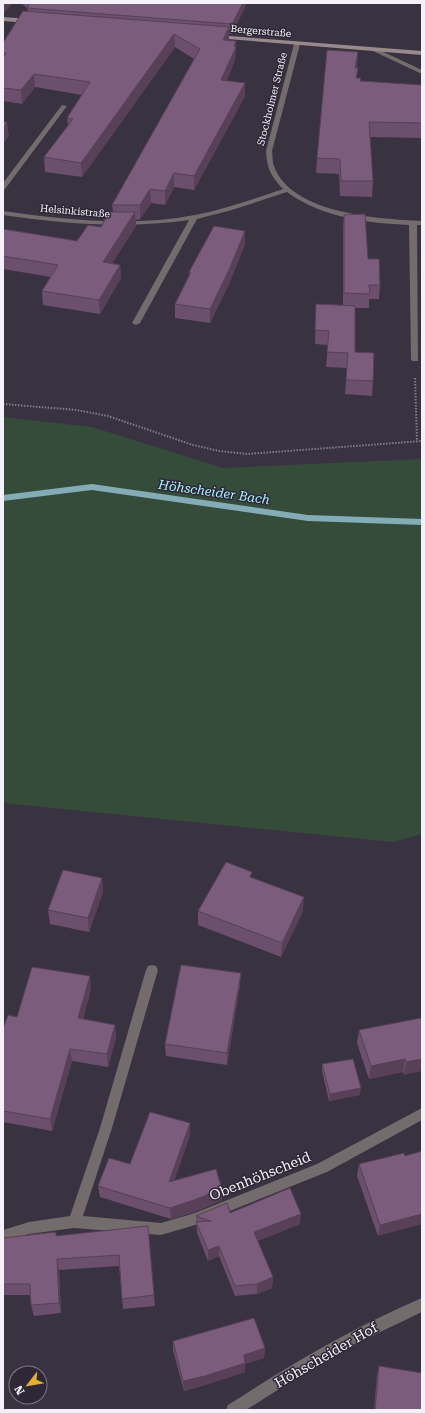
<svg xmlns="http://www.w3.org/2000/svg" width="425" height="1413" viewBox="0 0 425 1413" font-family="'Roboto Serif',serif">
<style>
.green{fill:#354c3a}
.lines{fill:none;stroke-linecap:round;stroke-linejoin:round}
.stream{fill:#84acb6;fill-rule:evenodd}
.path{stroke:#827d8a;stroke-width:2;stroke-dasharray:1.5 1.5;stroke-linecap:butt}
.lane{fill:#746b6d;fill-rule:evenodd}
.street{fill:#746b6d;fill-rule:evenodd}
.secondary{fill:#97898c;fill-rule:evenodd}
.wall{fill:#6b4f6c}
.shaded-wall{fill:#574058}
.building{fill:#7c5c7d;stroke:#574058}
.labels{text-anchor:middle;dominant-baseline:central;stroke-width:3;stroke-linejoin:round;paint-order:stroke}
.far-street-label{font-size:10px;fill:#f5f1fb;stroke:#2e2836}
.water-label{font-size:13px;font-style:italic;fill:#a6f0fd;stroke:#2e2836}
.near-street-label{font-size:14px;fill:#f5f1fb;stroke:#2e2836}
</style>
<rect width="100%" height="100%" fill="#393241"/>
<path class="green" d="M3 417 92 427 223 468 422 459V834L393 842 3 803Z"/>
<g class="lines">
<path class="stream" d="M92 484 308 515 422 519V525L308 521 92 490 3 501V495Z"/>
<g class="path">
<path d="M415 378 417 441"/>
<path d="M3 404 77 410 108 416 193 445 219 451 247 454 422 441"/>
</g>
<path class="lane" d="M373 49H377L422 70V74L373 51Z"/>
<g class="street">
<path d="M297 42 300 44 272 151C273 156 272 162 274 166 291 214 380 219 422 221V225H417L418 361H412L411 359 409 225C368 223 322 218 287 192L232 210 197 219 140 323 136 325 132 323 189 220C126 229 65 224 3 215V211C67 220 131 227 195 215 225 209 254 199 283 189 271 176 267 169 266 151L294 44Z"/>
<path d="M62 105 67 106 5 189 3 190V183Z"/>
<path d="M152 965 156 966 158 970 112 1128 83 1216 161 1223 195 1213 317 1164 422 1108V1120L327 1172 195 1225 161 1235 74 1228 29 1234 3 1242V1230L29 1222 70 1216 100 1128 146 970 148 966Z"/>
<path d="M422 1298V1312L353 1345 306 1372 246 1410H226L228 1405C290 1365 353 1327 422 1298Z"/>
</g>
<g class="secondary">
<path d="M3 17 29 19 32 21 29 23 3 21Z"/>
<path d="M217 35 422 51V55L215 38V36Z"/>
</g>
</g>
<g class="wall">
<path d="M21 3H247L232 34H229V41H236L235 60 227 80 245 96 194 190 174 187 165 205 151 203 140 219 136 220V226L112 263 120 265 121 278 100 314 43 305 42 291 51 277 3 269V229L77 241 101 227 113 212 112 205 194 59 175 47 82 177 45 172 44 157 68 126 67 118 82 95 35 87 22 104 3 101V43L28 11 27 8Z"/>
<path d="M356 68 357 78 361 81 422 85V138L370 137 373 181 372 197 340 196 339 174 316 173 317 158Z"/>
<path d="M344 215 368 259 380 285 379 299H369V308H355V352L373 381 372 396 345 394 347 368 326 367 328 345 315 344 316 304 343 305V228Z"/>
<path d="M245 231V244L229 284 210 323 175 318V304L189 276V272Z"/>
<path d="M102 878 103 892 89 932 50 924 48 910Z"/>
<path d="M198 911H303L281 957 198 925Z"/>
<path d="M240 985 227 1065 166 1056 165 1044Z"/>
<path d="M91 989 83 1019 115 1025 116 1038 108 1067 72 1061 52 1131 3 1122V1029L17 1017Z"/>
<path d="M421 1018 404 1075 403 1072 369 1079 357 1043 359 1030Z"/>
<path d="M322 1064 360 1095 329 1101 322 1071Z"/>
<path d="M190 1123V1135L174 1181 222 1200 195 1212 171 1219 100 1197 98 1186Z"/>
<path d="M404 1153 378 1236 357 1176 359 1164Z"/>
<path d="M230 1213 300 1224 257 1241 273 1277 272 1288 257 1294 235 1296 219 1256 208 1261 197 1233 196 1216Z"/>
<path d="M148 1226 155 1306 123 1309 119 1266 59 1270 61 1313 34 1316 31 1305V1295H3V1238L57 1236Z"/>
<path d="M173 1341 265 1348 264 1358 245 1364V1372L205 1385 184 1391 173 1350Z"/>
<path d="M379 1366 422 1410H374L377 1375Z"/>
</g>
<g class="shaded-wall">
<path d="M3 3H13L3 14Z"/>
<path d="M243 3H247L232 34V24Z"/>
<path d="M229 27V41L223 40Z"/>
<path d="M174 34 175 47 82 177 81 163Z"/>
<path d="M236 41 235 60 221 94V80Z"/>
<path d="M358 52 357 67 354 82 355 68Z"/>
<path d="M34 74 35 87 22 104 21 90Z"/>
<path d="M245 83V96L194 190V176Z"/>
<path d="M7 122 9 136 3 144V128Z"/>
<path d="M174 173V187L165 205V191Z"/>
<path d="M150 189 151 203 140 219V205Z"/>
<path d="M135 212 136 226 104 276 103 262Z"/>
<path d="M245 231V244L229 284 210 323V309Z"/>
<path d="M120 265 121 278 100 314 99 300Z"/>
<path d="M102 878 103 892 89 932 88 918Z"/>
<path d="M304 897 303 911 281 957 282 943Z"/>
<path d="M241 973 240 985 227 1065V1053Z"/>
<path d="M90 976 91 989 80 1031 78 1018Z"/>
<path d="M115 1025 116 1038 108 1067 107 1054Z"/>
<path d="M70 1049 72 1061 52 1131 50 1119Z"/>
<path d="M405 1059 403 1072 369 1079 371 1066Z"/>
<path d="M422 1059V1071L404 1075 406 1062Z"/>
<path d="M361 1088 360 1095 329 1101 330 1094Z"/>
<path d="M190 1123V1135L170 1194 169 1182Z"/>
<path d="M222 1189V1200L195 1212 171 1219 170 1208Z"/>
<path d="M301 1214 300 1224 253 1243 254 1232Z"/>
<path d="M422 1214V1224L378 1236 380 1225Z"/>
<path d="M219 1246V1256L208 1261V1250Z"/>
<path d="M57 1259 59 1270 61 1313 59 1303Z"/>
<path d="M273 1277 272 1288 257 1294V1284Z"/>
<path d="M265 1348 264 1358 245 1364V1372L205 1385 184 1391 183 1381 244 1355Z"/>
</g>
<g class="building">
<path d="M30 3H243L232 24 27 8Z"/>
<path d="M23 11 229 27 223 40 236 41 234 46 236 47 221 80 245 83 194 176 174 173 165 191 150 189 140 205H112L200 49 174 34 81 163 44 157 73 119 67 118 90 82 34 74 21 90 3 88V58L6 53H3V43Z"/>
<path d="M327 50 358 52 355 68H358L356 78H361L360 81 422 85V123L369 122 373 181H341L340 159 317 158Z"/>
<path d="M3 122H7L3 128Z"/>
<path d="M109 212H135L103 262 120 265 99 300 42 291 58 265 3 256V229L77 241 88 225 101 227Z"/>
<path d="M365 214 368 259H379L380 285H369L370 294 344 293V215Z"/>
<path d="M214 226 245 231 229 270 210 309 175 304 191 272H189Z"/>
<path d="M316 304 355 306V352L374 353 373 381 346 380 348 353 327 352 329 331 315 330Z"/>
<path d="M226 862 252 872 250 877 304 897 282 943 198 911Z"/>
<path d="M63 870 102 878 88 918 48 910Z"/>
<path d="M181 965 241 973 227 1053 165 1044Z"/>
<path d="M32 967 90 976 78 1018 115 1025 107 1054 70 1049 50 1119 3 1111V1029L8 1015 17 1017Z"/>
<path d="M421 1018 422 1020V1059L406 1062 405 1059 371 1066 359 1030Z"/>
<path d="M353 1059 361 1088 330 1094 322 1064Z"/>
<path d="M150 1112 190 1123 169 1182 216 1169 222 1189 194 1200 170 1208 98 1186 109 1158 130 1164Z"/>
<path d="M422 1151V1214L380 1225 359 1164 404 1153 405 1156Z"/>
<path d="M290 1188 301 1214 254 1232 273 1277 257 1284 235 1286 219 1246 208 1250 196 1222 211 1221 196 1216 227 1203 230 1213Z"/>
<path d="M148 1226 154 1295 122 1299 119 1255 57 1259 59 1303 31 1305 30 1284H3V1238L56 1232V1236Z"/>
<path d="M254 1318 265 1348 244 1355 245 1363 205 1376 183 1381 173 1341Z"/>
<path d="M379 1366 422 1373V1410H375Z"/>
</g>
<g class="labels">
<g class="far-street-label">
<text transform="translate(261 31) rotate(5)">Bergerstraße</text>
<text transform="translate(272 99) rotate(-76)">Stockholmer Straße</text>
<text transform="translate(75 211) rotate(5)">Helsinkistraße</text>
</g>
<g class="water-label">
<text transform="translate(214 492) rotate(8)">Höhscheider Bach</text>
</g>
<g class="near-street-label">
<text transform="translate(260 1176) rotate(-22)">Obenhöhscheid</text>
<text transform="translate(326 1355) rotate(-30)">Höhscheider Hof</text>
</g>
</g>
<rect width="425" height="1413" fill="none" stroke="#f5f1fb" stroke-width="8"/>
<g transform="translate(28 1385) rotate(239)"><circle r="19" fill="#2e2836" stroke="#7e7885"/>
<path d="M0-3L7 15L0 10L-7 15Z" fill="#e2af34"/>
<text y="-6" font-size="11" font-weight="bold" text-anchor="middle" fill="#f5f1fb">N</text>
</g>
</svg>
